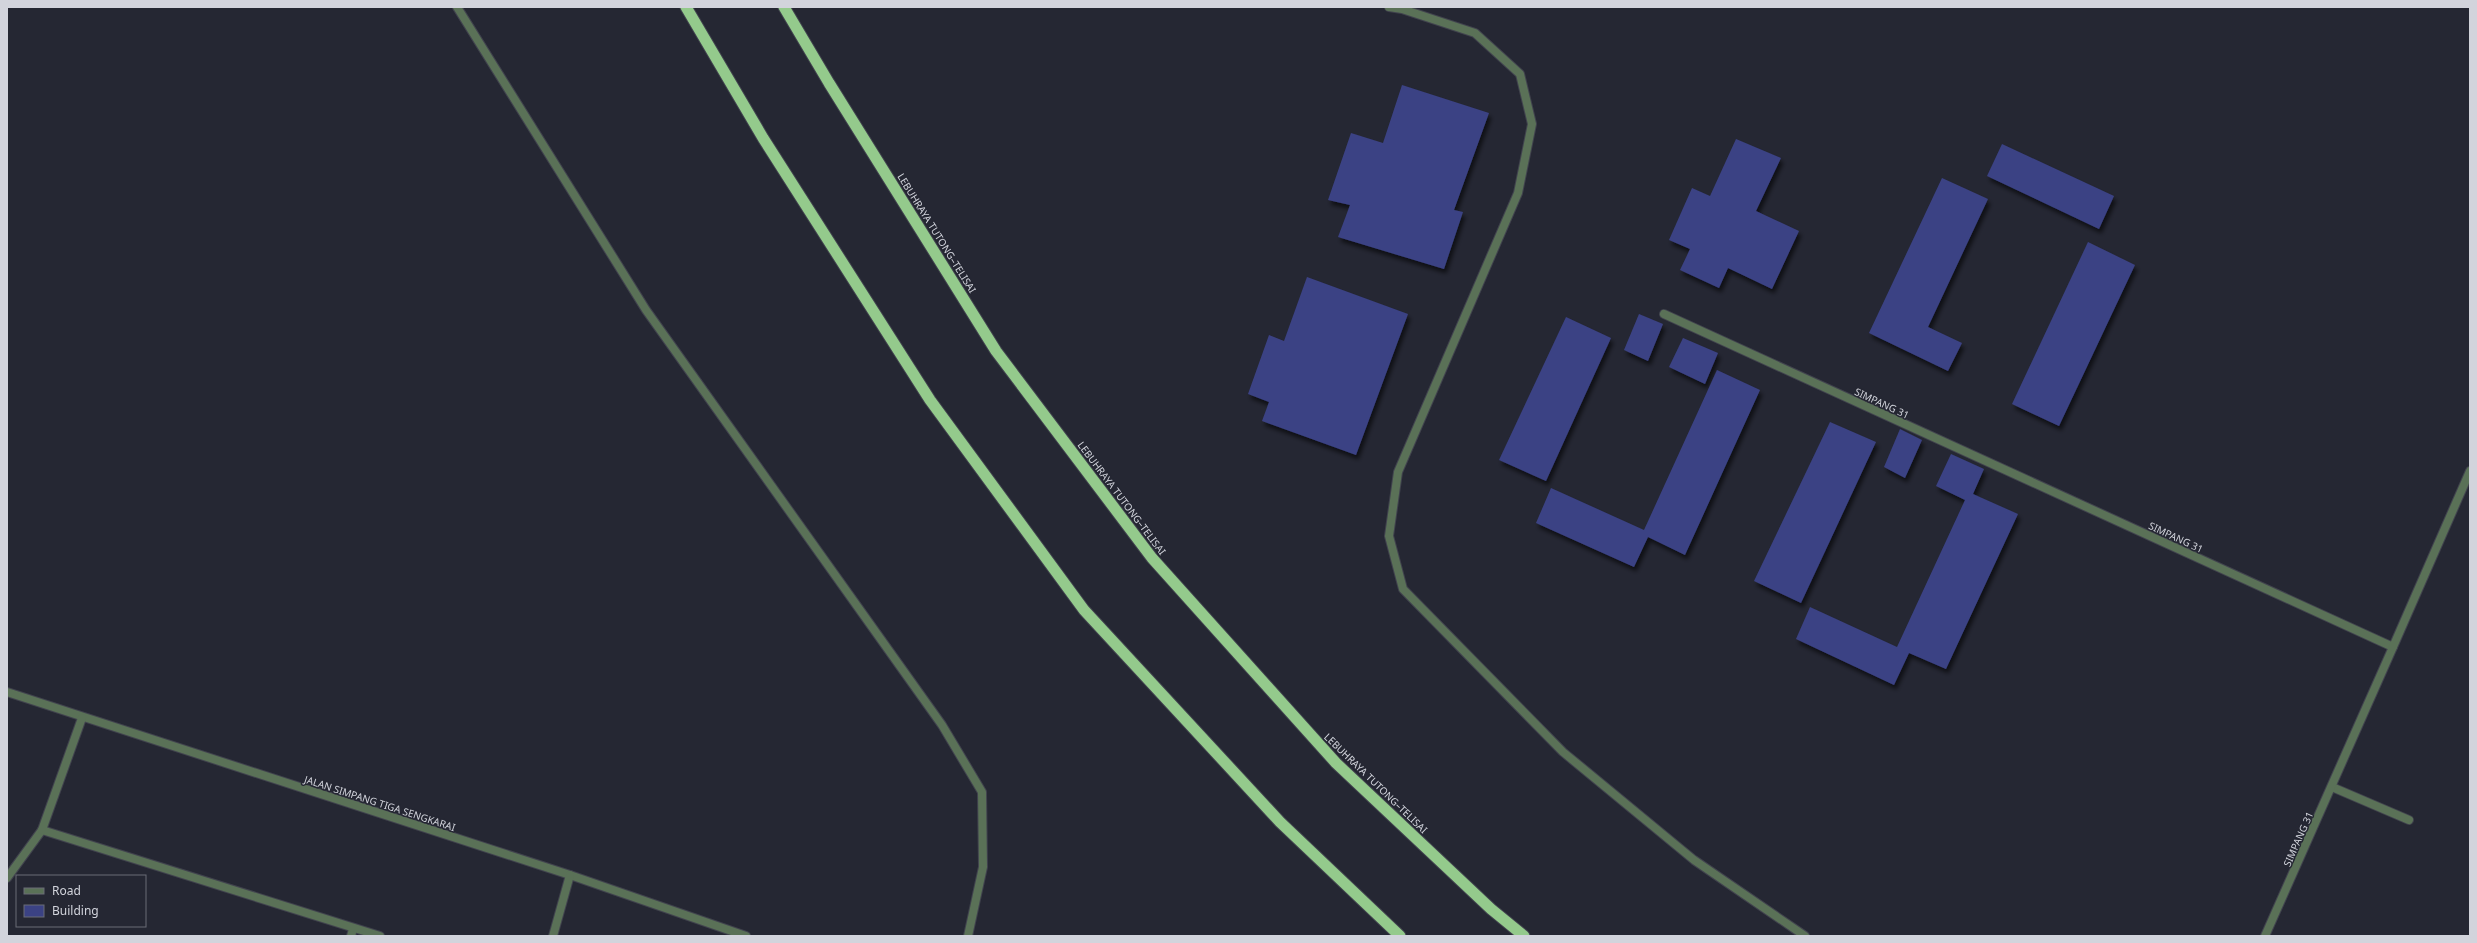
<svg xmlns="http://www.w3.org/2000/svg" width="2477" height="943" viewBox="0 0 2477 943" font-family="'Noto Sans',sans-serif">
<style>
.building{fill:#3b4284;filter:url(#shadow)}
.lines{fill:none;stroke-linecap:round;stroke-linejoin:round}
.service-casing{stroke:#41434e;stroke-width:10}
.minor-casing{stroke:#41434e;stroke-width:10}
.trunk-casing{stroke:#41434e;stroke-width:13}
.service{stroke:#5a7157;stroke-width:8}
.minor{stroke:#5a7157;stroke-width:8}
.trunk{stroke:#94ca8c;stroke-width:11}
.labels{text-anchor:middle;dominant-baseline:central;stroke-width:3;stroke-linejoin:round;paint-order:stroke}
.street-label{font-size:10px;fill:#d2d4dc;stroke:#252733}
</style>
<defs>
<filter id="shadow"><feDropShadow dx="2.5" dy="4.5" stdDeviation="2" flood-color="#0009"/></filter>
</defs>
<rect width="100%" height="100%" fill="#252733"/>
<g class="building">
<path d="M1402 85 1489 113 1454 210 1463 212 1444 269 1338 237 1350 205 1328 200 1351 133 1383 143Z"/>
<path d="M1736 139 1781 158 1756 211 1799 231 1772 289 1728 268 1719 288 1680 270 1690 249 1669 240 1692 188 1710 196Z"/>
<path d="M2002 144 2114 196 2099 229 1987 176Z"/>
<path d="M1942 178 1988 199 1928 327 1962 343 1948 371 1869 333Z"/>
<path d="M2088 242 2135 265 2059 426 2012 404Z"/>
<path d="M1307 277 1408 314 1356 455 1262 421 1269 402 1248 394 1269 335 1284 341Z"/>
<path d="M1639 314 1663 324 1648 361 1624 350Z"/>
<path d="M1566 317 1611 338 1546 481 1499 460Z"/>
<path d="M1683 338 1718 353 1705 384 1669 367Z"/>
<path d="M1717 370 1760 390 1685 555 1648 537 1634 567 1536 523 1551 488 1644 530Z"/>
<path d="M1830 422 1876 442 1801 603 1754 581Z"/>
<path d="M1900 429 1922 440 1905 478 1884 467Z"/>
<path d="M1951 454 1984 469 1973 494 2018 514 1946 669 1909 653 1894 685 1796 639 1810 607 1897 647 1965 500 1936 486Z"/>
</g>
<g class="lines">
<g class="service-casing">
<g id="service">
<path d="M457 7 646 310 942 725 982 792 983 867 968 936"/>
<path d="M2332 787 2409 820"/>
<path d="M7 878 42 830"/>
<path d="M351 936 353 929"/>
</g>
</g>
<g class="minor-casing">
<g id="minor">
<path d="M1389 7 1402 9 1475 33 1520 74 1532 124 1518 193 1398 472 1389 536 1403 589 1563 752 1694 860 1805 936"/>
<path d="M1664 314 2393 647 2265 936"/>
<path d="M2393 647 2470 471"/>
<path d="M7 692 570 875 746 936"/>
<path d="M82 718 42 830 380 936"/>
<path d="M553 936 570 875"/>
</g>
</g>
<g class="trunk-casing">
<g id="trunk">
<path d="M686 7 763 138 930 400 1084 610 1280 822 1400 936"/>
<path d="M784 7 829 83 996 351 1152 558 1336 763 1491 909 1524 936"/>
</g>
</g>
<use href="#service" class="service"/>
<use href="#minor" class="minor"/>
<use href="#trunk" class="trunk"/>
</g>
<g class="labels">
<g class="street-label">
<text transform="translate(937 233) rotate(58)">LEBUHRAYA TUTONG–TELISAI</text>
<text transform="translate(1882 403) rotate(25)">SIMPANG 31</text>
<text transform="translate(1122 498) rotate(53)">LEBUHRAYA TUTONG–TELISAI</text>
<text transform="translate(2176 537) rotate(25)">SIMPANG 31</text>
<text transform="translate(1376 783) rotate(44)">LEBUHRAYA TUTONG–TELISAI</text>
<text transform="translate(380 803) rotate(18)">JALAN SIMPANG TIGA SENGKARAI</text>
<text transform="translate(2298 839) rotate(-66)">SIMPANG 31</text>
</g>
</g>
<rect width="2477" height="943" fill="none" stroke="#d2d4dc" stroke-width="16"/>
<rect x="16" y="875" width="130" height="52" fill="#252733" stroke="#6a6c77"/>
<rect x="24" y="888" width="20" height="6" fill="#5a7157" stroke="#6a6c77"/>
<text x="52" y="895" font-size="12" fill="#d2d4dc">Road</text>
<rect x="24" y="905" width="20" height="12" fill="#3b4284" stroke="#6a6c77"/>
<text x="52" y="915" font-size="12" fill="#d2d4dc">Building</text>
</svg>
